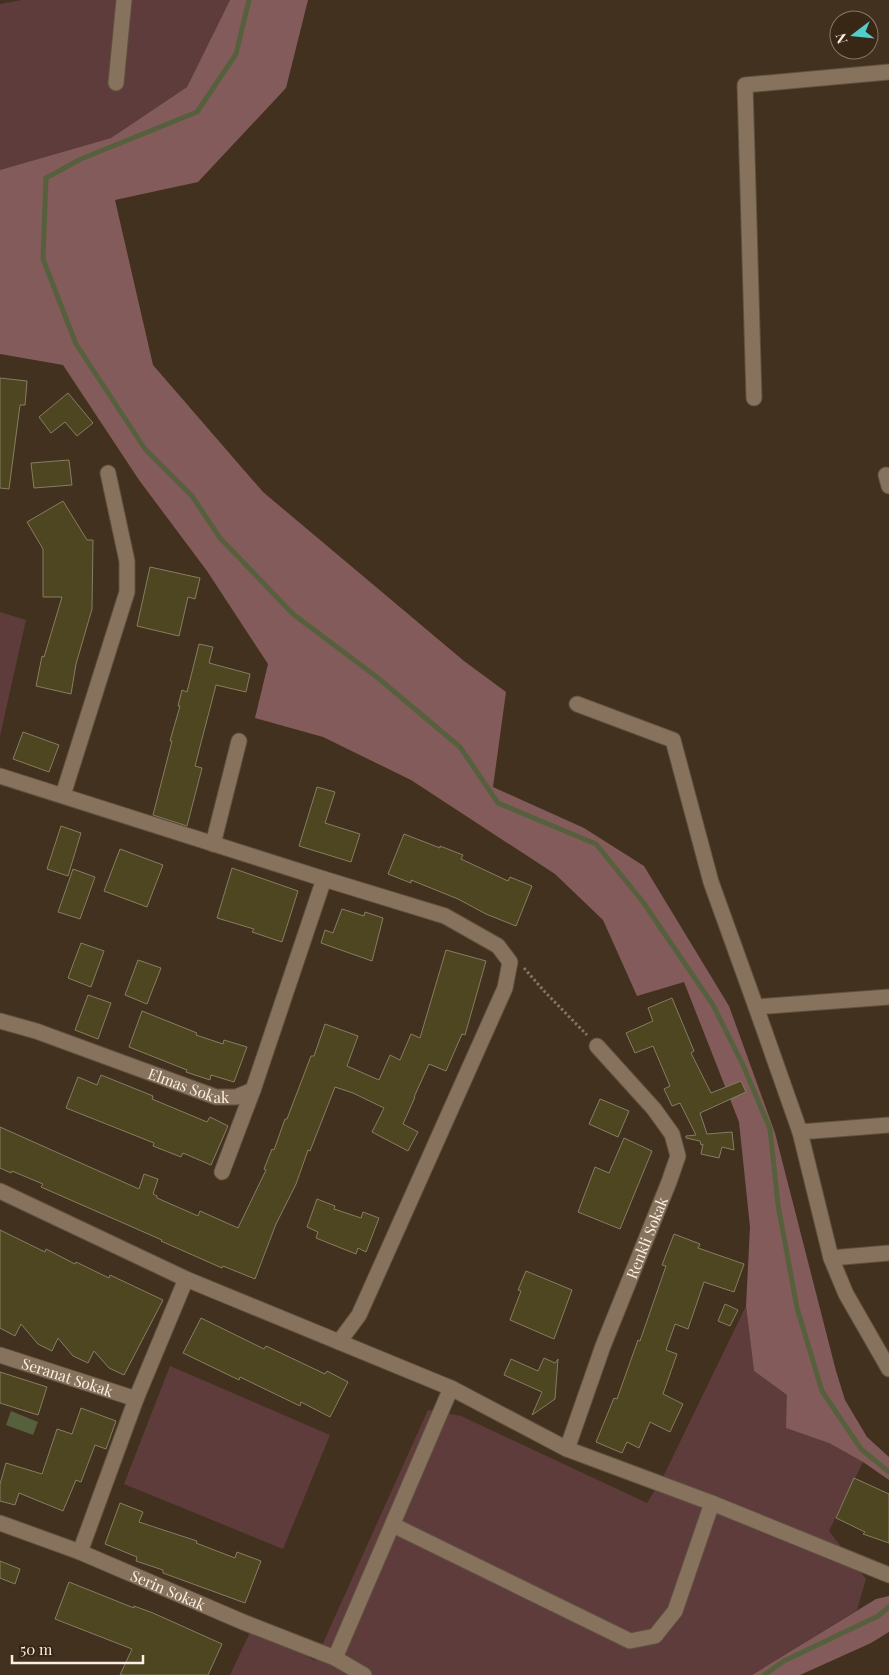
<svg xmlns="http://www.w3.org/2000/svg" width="889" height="1675" viewBox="0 0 889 1675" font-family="'Playfair Display',serif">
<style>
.green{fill:#5f3c3c}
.forest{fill:#845b5b}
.water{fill:#57603d}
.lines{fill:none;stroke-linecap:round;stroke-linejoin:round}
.stream{stroke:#57603d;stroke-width:5}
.building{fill:#4e4521;stroke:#857e63}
.street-casing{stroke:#60513f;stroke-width:17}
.path{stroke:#847464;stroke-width:3;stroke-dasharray:2.5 2.5;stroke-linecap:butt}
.street{stroke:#87735d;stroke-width:15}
.labels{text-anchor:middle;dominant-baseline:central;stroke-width:4;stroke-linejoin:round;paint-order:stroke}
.street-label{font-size:15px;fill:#fbefe3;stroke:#382714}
</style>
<rect width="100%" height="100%" fill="#42311e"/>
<g class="green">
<path d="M22 0H230L187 87 111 138 0 170V4Z"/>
<path d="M0 612 26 620 0 736Z"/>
<path d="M746 1306 754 1371 787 1395 829 1443 863 1462 829 1531 866 1579 857 1610 752 1675H230L254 1624 315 1661 428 1410 461 1416 647 1503 662 1479Z"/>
<path d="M170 1366 330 1435 283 1549 124 1484Z"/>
</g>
<g class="forest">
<path d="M230 0H308L286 88 198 182 115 200 153 365 263 492 464 661 506 692 493 787 584 828 644 866 729 1006 775 1133 836 1371 845 1400 867 1437 889 1457V1480L863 1462 829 1443 786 1428 787 1395 754 1371 746 1306 750 1227 739 1122 684 982 637 996 603 920 555 874 411 780 323 737 255 718 268 664 207 571 139 480 63 365 0 354V170L111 138 187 87Z"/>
<path d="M889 1596V1632L871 1643 800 1675H752L876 1599Z"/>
</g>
<path class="water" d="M11 1411 38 1422 33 1435 6 1425Z"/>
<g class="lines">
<g class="stream">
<path d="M249 0 236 54 197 112 81 159 46 178 43 259 76 344 145 449 192 496 220 538 293 614 378 678 460 747 498 803 596 844 643 902 713 1005 743 1065 770 1129 778 1205 797 1308 822 1391 861 1449 889 1472"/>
<path d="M764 1675 784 1661 878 1616 889 1607"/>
</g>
</g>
<g class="building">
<path d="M0 378 27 381 25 405H20L9 489 0 488Z"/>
<path d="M68 393 93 423 77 436 65 422 51 433 39 417Z"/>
<path d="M69 460 72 485 34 488 31 463Z"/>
<path d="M63 501 87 540H93L92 609 76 664 71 694 36 686 42 656 44 657 62 597H43V549L27 522Z"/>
<path d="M150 567 200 578 195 599 188 597 179 636 137 626Z"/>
<path d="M199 644 213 647 209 663 250 674 246 692 216 685 195 766 202 768 187 826 153 815 172 741H170L180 706H178L182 690 187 692Z"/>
<path d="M23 732 59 745 49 772 13 759Z"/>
<path d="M317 787 335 792 325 823 360 834 351 862 299 846Z"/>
<path d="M61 826 81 833 68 876 47 869Z"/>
<path d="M404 834 440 848V846L463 855 461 859 508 881 510 877 532 886 516 926 486 914 458 899 411 880V883L388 874Z"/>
<path d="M120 849 163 865 147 907 104 891Z"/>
<path d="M232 868 298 891 282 942 252 932 254 929 217 918Z"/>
<path d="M73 869 95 877 80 919 58 912Z"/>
<path d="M342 909 364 916 365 912 383 918 372 961 321 943 325 930 333 933Z"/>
<path d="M81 943 104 951 91 987 68 978Z"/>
<path d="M446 950 486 961 465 1035 462 1034 446 1071 429 1064 414 1097H415L403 1124 418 1132 408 1151 372 1132 384 1108 353 1093 335 1087 310 1151 308 1150 296 1184 276 1224 255 1279 223 1266 222 1268 161 1241 162 1240 41 1187 43 1184 12 1171 11 1173 0 1168V1127L139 1189 144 1174 158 1179 153 1194 157 1196V1198L198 1216 200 1211 238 1228 266 1170 264 1169 272 1149 274 1150 285 1119H287L311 1056H314L325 1024 358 1036 347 1066 379 1080 390 1055 400 1060 411 1034 420 1038Z"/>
<path d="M138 960 161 968 147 1004 125 995Z"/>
<path d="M88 995 111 1003 98 1039 75 1030Z"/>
<path d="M672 998 694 1051 691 1053 711 1093 741 1081 746 1092 700 1113 707 1134 732 1132 734 1150 722 1147 719 1158 701 1154 703 1144 701 1145 700 1141 686 1138V1136L696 1135 680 1103 672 1106 664 1089 670 1086 653 1046 635 1053 626 1033 653 1021 648 1008Z"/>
<path d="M142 1011 197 1033 196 1035 223 1044 224 1040 247 1047 234 1082 211 1075 210 1080 186 1072 187 1070 129 1047Z"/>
<path d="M101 1075 153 1096 152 1099 207 1122 210 1117 228 1126 211 1165 183 1153 181 1157 153 1146 154 1143 66 1108 78 1077 97 1085Z"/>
<path d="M600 1099 629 1111 618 1137 589 1124Z"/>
<path d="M624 1138 652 1151 620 1229 578 1212 595 1167 609 1173Z"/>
<path d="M317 1199 335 1206 334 1209 361 1218 363 1212 379 1218 366 1252 358 1248 356 1254 316 1238 318 1232 307 1227Z"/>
<path d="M0 1230 45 1252 46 1249 75 1264 76 1262 109 1278 110 1275 163 1300 124 1375 109 1368 94 1351 88 1363 73 1356 58 1338 52 1351 38 1344 21 1324 15 1336 0 1328Z"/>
<path d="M674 1234 700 1244 698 1248 744 1264 734 1292 704 1282 688 1329 675 1324 666 1350 677 1354 663 1394 683 1404 670 1432 650 1422 639 1448 627 1442 622 1453 596 1442 614 1398 617 1399 638 1340 640 1341 666 1266 662 1265Z"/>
<path d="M526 1271 572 1290 554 1339 510 1320 521 1291 518 1290Z"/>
<path d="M725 1304 738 1310 730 1326 718 1321Z"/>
<path d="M201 1318 264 1349 266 1346 325 1374 327 1371 348 1382 330 1417 301 1402 300 1406 240 1377 239 1380 183 1353Z"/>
<path d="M544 1358 555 1363 558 1359 555 1399 532 1415 542 1392 504 1375 511 1359 538 1371Z"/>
<path d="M0 1372 47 1387 38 1415 0 1403Z"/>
<path d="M81 1408 116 1421 106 1449 95 1445 81 1482 76 1480 63 1511 19 1493 15 1505 0 1501V1484L6 1463 42 1474 57 1429 72 1434Z"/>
<path d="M854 1478 889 1494V1543L863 1534 865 1532 836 1518Z"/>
<path d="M120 1503 143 1512 139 1522 197 1541 196 1543 235 1558 237 1552 261 1561 245 1603 163 1573V1570L136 1561 137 1557 105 1544Z"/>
<path d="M0 1561 20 1569 15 1584 0 1578Z"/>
<path d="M69 1582 134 1608V1606L153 1613 222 1644 208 1675H120L132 1649 55 1619Z"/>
</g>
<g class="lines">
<g class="street-casing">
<g id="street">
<path d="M116 83 124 0"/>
<path d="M754 398 745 85 889 72"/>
<path d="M886 475 889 486"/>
<path d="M577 704 673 740 711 882 756 1007"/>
<path d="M0 776 324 879 445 916 498 946 510 962 505 988 359 1315 339 1342"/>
<path d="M63 795 127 592V561L108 473"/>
<path d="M213 844 239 741"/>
<path id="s1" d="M0 1021 36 1031 216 1097H236L253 1090"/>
<path d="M889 1125 800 1132 831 1258 846 1294 889 1369"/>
<path d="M800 1132 756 1007 889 997"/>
<path d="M222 1172 253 1090 324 879"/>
<path d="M0 1191 186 1279 451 1388 567 1449 712 1503 889 1575"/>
<path d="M831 1258 889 1253"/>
<path id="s2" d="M0 1355 136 1399"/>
<path id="s3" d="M567 1449 603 1346 669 1182 678 1156 672 1134 654 1109 597 1046"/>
<path id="s4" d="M0 1523 80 1552 243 1622 335 1658 364 1675"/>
<path d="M393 1525 630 1641 655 1636 675 1611 712 1503"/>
<path d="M80 1552 136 1399 186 1279"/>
<path d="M335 1658 451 1388"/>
</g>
</g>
<path class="path" d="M524 968 545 992 587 1035"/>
<use href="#street" class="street"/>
</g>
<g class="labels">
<g class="street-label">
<text stroke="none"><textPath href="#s1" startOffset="200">Elmas Sokak</textPath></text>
<text stroke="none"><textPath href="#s3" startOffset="226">Renkli Sokak</textPath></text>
<text stroke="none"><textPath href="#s2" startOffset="71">Seranat Sokak</textPath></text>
<text stroke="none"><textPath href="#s4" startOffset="181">Serin Sokak</textPath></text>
</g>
</g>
<g transform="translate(854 35) rotate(254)"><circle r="24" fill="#382714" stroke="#867767"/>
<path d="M0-4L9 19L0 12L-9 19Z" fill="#52cdcd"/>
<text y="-8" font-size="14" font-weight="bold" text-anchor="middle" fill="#fbefe3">N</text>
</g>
<path d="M12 1655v8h131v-8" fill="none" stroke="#fbefe3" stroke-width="2.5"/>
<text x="20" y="1655" font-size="15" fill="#fbefe3" stroke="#382714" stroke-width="4" paint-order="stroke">50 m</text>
</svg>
